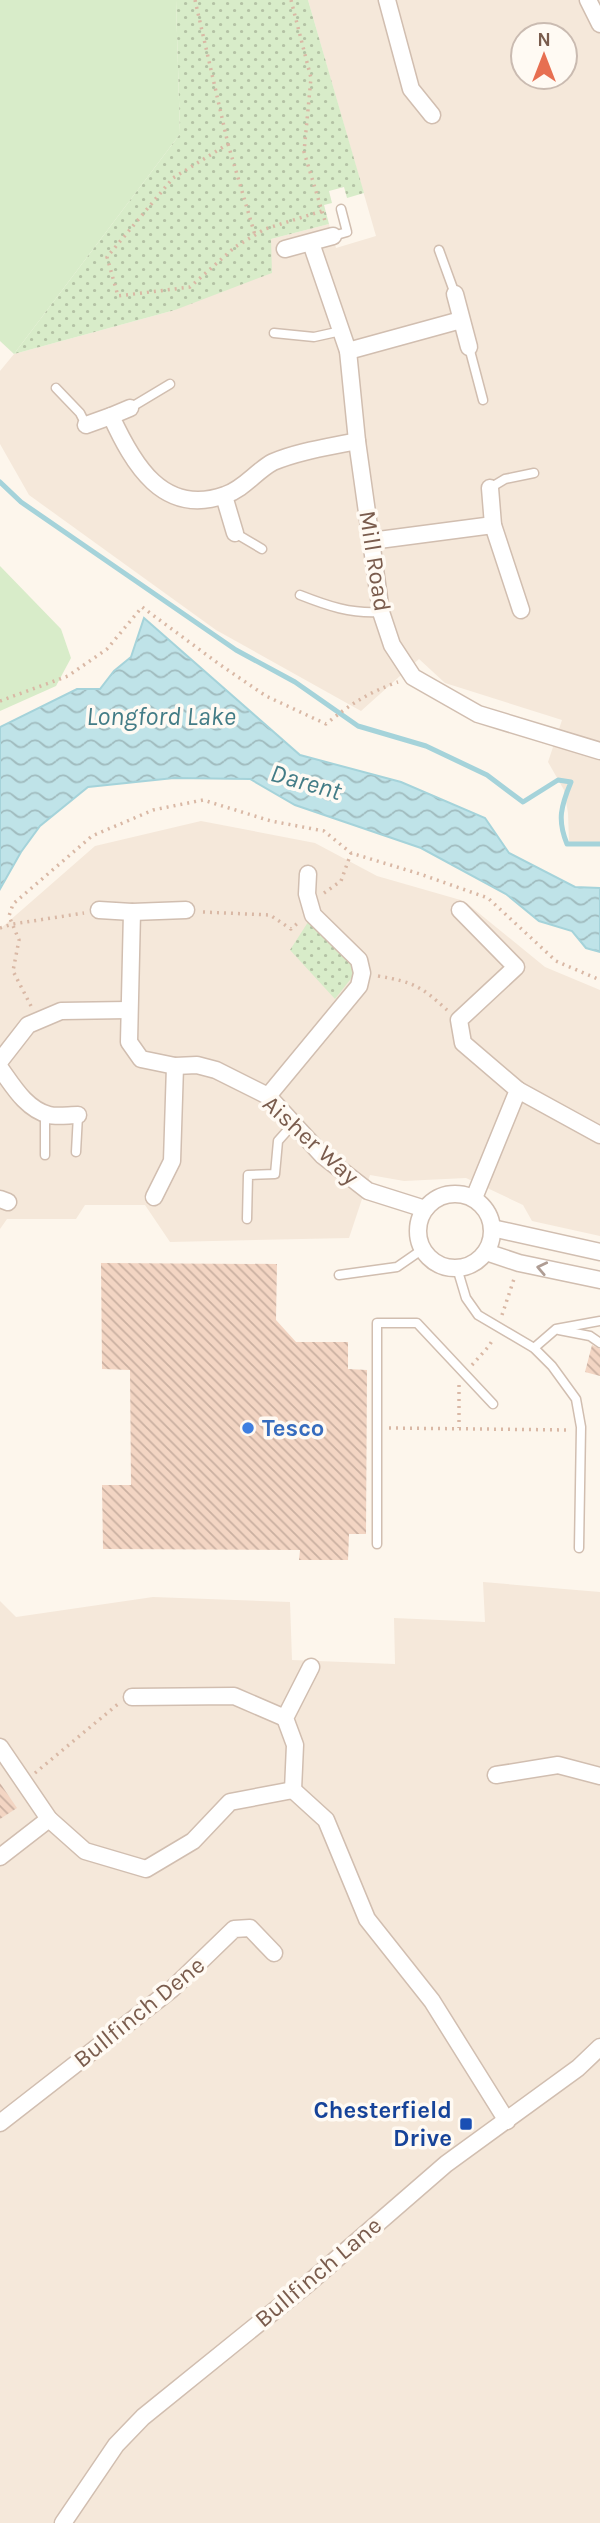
<svg xmlns="http://www.w3.org/2000/svg" width="600" height="2523" viewBox="0 0 600 2523" font-family="Karla,sans-serif">
<style>
.residential{fill:#f5e8da;fill-rule:evenodd}
.grass{fill:#d8ecc9}
.park{fill:url(#park-dots)}
.water{fill:url(#water-waves);stroke:#a5d3da;stroke-width:2}
.lines{fill:none;stroke-linecap:round;stroke-linejoin:round}
.stream{stroke:#a5d3da;stroke-width:5}
.building{fill:url(#building-back-hatch)}
.service-casing{stroke:#d1beb0;stroke-width:11}
.minor-casing{stroke:#d1beb0;stroke-width:19}
.path{stroke:#d9b8a5;stroke-width:3.5;stroke-dasharray:2 5;stroke-linecap:butt}
.service{stroke:#fff;stroke-width:8}
.minor{stroke:#fff;stroke-width:16}
.oneway{stroke:#af9d94}
.shop-dot{fill:#3f7fe0;stroke:#fffaf3;stroke-width:2.5}
.transit-dot{fill:#1a4fb4;stroke:#fffaf3;stroke-width:2.5}
.labels{text-anchor:middle;dominant-baseline:central;stroke-width:7;stroke-linejoin:round;paint-order:stroke}
.street-label{font-size:24px;fill:#7a5c4d;stroke:#fffaf3}
.shop-label{font-size:24px;font-weight:bold;fill:#366cbe;stroke:#fffaf3;text-anchor:start}
.transit-label{font-size:24px;font-weight:bold;fill:#164399;stroke:#fffaf3;text-anchor:end}
.water-label{font-size:26px;font-style:italic;fill:#437c86;stroke:#fffaf3}
</style>
<defs>
<pattern id="park-dots" width="8" height="8" patternUnits="userSpaceOnUse" patternTransform="scale(1.75)"><rect width="8" height="8" fill="#d8ecc9"/><path d="M2 2h.1M6 6h.1" fill="none" stroke="#b4c2a5" stroke-width="1.8" stroke-linecap="round"/></pattern>
<pattern id="water-waves" width="16" height="10" patternUnits="userSpaceOnUse" patternTransform="scale(1.75)"><rect width="16" height="10" fill="#bfe3e8"/><path d="M0 5q4-4 8 0t8 0" fill="none" stroke="#a0bbbe"/></pattern>
<pattern id="building-back-hatch" width="6" height="6" patternUnits="userSpaceOnUse" patternTransform="scale(1.75)"><rect width="6" height="6" fill="#f3d5c3"/><path d="M-1 5l2 2M0 0l6 6M5-1l2 2" fill="none" stroke="#cab0a1"/></pattern>
</defs>
<rect width="100%" height="100%" fill="#fdf6ec"/>
<g class="residential">
<path d="M308 0H600V843L569 842 568 813 564 790 548 762 562 720 445 683 419 659 361 711 216 630 29 495 0 444V371L14 354 175 310 271 239 329 224 336 248 376 236ZM523 35H565V77H523Z"/>
<path d="M201 821 315 843 377 876 464 901 545 967 600 990V1236L532 1221 523 1205 466 1178 404 1181 370 1175 349 1238 170 1242 145 1205H85L76 1219H7L0 1229V929L95 846Z"/>
<path d="M483 1582 600 1592V2523H0V1601L16 1617 153 1597 290 1602 292 1660 395 1664 394 1618 485 1622Z"/>
</g>
<g class="grass">
<path d="M0 0H176L180 134 14 354 0 341Z"/>
<path d="M0 566 61 629 71 658 56 686 0 711Z"/>
</g>
<g class="park">
<path d="M176 0H308L364 193 347 198 344 187 329 191 332 203 324 205 329 224 271 239 272 273 175 310 14 354 180 134Z"/>
<path d="M310 919 360 967 335 999 290 950Z"/>
</g>
<path class="water" d="M144 618 300 755 401 782 485 818 509 853 575 887 600 888V952L586 948 572 931 539 921 506 894 421 848 295 805 250 779 174 778 88 787 40 826 21 852 0 889V727L77 689H100L114 671 131 657Z"/>
<g class="lines">
<path class="stream" d="M0 482 21 502 236 650 295 682 358 726 426 746 487 775 523 802 558 780 571 782C561 806 557 820 567 844H600"/>
</g>
<g class="building">
<path d="M101 1263 277 1264 276 1320 296 1342H348V1369L367 1370 366 1534H349L348 1560H299L300 1550 103 1549 102 1485H131L130 1370 102 1369Z"/>
<path d="M592 1345 600 1349V1376L585 1372Z"/>
<path d="M0 1783 17 1808 0 1819Z"/>
</g>
<g class="lines">
<g class="service-casing">
<g id="service">
<path d="M333 236 347 232 341 209"/>
<path d="M439 250 455 294"/>
<path d="M274 333 314 337 341 331"/>
<path d="M469 347 483 400"/>
<path d="M56 388 80 413 86 425"/>
<path d="M130 408 170 384"/>
<path d="M490 488 505 479 534 473"/>
<path d="M235 533 262 549"/>
<path d="M300 595C328 606 351 614 381 612"/>
<path d="M76 1152 78 1115"/>
<path d="M45 1155V1113"/>
<path d="M247 1219 248 1175 275 1174 278 1141 294 1123"/>
<path d="M457 1268 466 1298 478 1315 534 1348 552 1366 576 1399 581 1427 579 1548"/>
<path d="M339 1275 397 1267 423 1249"/>
<path d="M559 1330 590 1336 600 1343"/>
<path d="M534 1348 556 1329 600 1321"/>
<path d="M377 1544V1323H417L493 1404"/>
</g>
</g>
<g class="minor-casing">
<g id="minor">
<path d="M387 0 411 89 432 115"/>
<path d="M588 0 600 24"/>
<path d="M311 243 348 351 357 441 381 612 392 645 413 677 478 714 600 751"/>
<path d="M285 249 333 236"/>
<path d="M455 294 469 347"/>
<path d="M348 351 461 320"/>
<path d="M130 408 111 416C133 464 163 517 225 495 244 489 256 471 273 462 299 451 329 447 357 441"/>
<path d="M86 425 111 416"/>
<path d="M490 488 493 525 521 610"/>
<path d="M224 496 235 533"/>
<path d="M371 541 493 525"/>
<path d="M99 910 132 912 186 910"/>
<path d="M460 910 516 967 459 1020 463 1043 518 1090 474 1198"/>
<path d="M132 912 129 1042 141 1059 175 1066 197 1065 216 1070 268 1096 323 1156 368 1191 425 1209"/>
<path d="M0 1061 28 1025 61 1011 129 1010"/>
<path d="M0 1068C13 1086 26 1109 49 1115 57 1117 69 1115 78 1115"/>
<path d="M518 1090 600 1135"/>
<path d="M268 1096 359 986 362 973 359 960 313 915 307 894 308 874"/>
<circle cx="455" cy="1231" r="37"/>
<path d="M154 1197 172 1161 175 1066"/>
<path d="M0 1199 8 1202"/>
<path d="M492 1228 600 1252"/>
<path d="M486 1252 519 1263 600 1280"/>
<path d="M132 1697 234 1696 285 1718"/>
<path d="M0 1747 49 1819 85 1851 146 1869 193 1841 230 1802 293 1790 326 1820 367 1919 432 2001 507 2121"/>
<path d="M496 1775 558 1765 600 1776"/>
<path d="M293 1790 295 1745 285 1718 311 1667"/>
<path d="M0 1857 49 1819"/>
<path d="M0 2123 172 1989 234 1929 250 1928 274 1953"/>
<path d="M63 2523 116 2445 143 2417 310 2282 446 2164 578 2068 600 2047"/>
</g>
</g>
<g class="path">
<path d="M195 0 228 144 173 178 107 257 118 296 190 287 235 247 265 229 322 211"/>
<path d="M291 0 311 78 304 152 325 221"/>
<path d="M228 144 255 235"/>
<path d="M0 701 68 676 107 649 142 607 219 664 266 696 326 724C349 705 369 692 398 682"/>
<path d="M324 893 341 881 351 853"/>
<path d="M203 912 270 915 291 929 300 921"/>
<path d="M0 928 13 924 84 913"/>
<path d="M378 976C413 982 421 986 447 1010"/>
<path d="M31 1006 13 971 19 940 9 916 13 904 92 836 153 810 203 800 271 821 324 831 351 853 420 874 488 898 556 961 600 980"/>
<path d="M502 1315 514 1279"/>
<path d="M472 1365 489 1346 493 1339"/>
<path d="M459 1385V1428"/>
<path d="M389 1428 570 1430"/>
<path d="M35 1773 118 1704"/>
</g>
<use href="#service" class="service"/>
<use href="#minor" class="minor"/>
</g>
<defs><path id="oneway-chevron" d="M-2-3.5L2.5 0L-2 3.5" fill="none" stroke-width="1.6" stroke-linecap="round" stroke-linejoin="round" transform="scale(1.75)"/></defs>
<use class="oneway" href="#oneway-chevron" transform="translate(542 1268) rotate(-168)"/>
<circle class="shop-dot" cx="248" cy="1428" r="7"/>
<rect class="transit-dot" x="459" y="2117" width="14" height="14" rx="3.5"/>
<g class="labels">
<g class="street-label">
<text transform="translate(375 561) rotate(81)">Mill Road</text>
<text transform="translate(311 1140) rotate(42)">Aisher Way</text>
<text transform="translate(139 2012) rotate(-39)">Bullfinch Dene</text>
<text transform="translate(318 2272) rotate(-40)">Bullfinch Lane</text>
</g>
<g class="shop-label">
<text x="262" y="1428">Tesco</text>
</g>
<g class="transit-label">
<text x="452" y="2110">Chesterfield<tspan x="452" dy="28">Drive</tspan></text>
</g>
<g class="water-label">
<text x="161" y="716">Longford Lake</text>
<text transform="translate(306 782) rotate(16)">Darent</text>
</g>
</g>
<g transform="translate(544 56)"><circle r="33" fill="#fffaf3" stroke="#cabbb1" stroke-width="2"/>
<path d="M0-5L12 26L0 18L-12 26Z" fill="#e76f51"/>
<text y="-10" font-size="19" font-weight="bold" text-anchor="middle" fill="#7a5c4d">N</text>
</g>
</svg>
